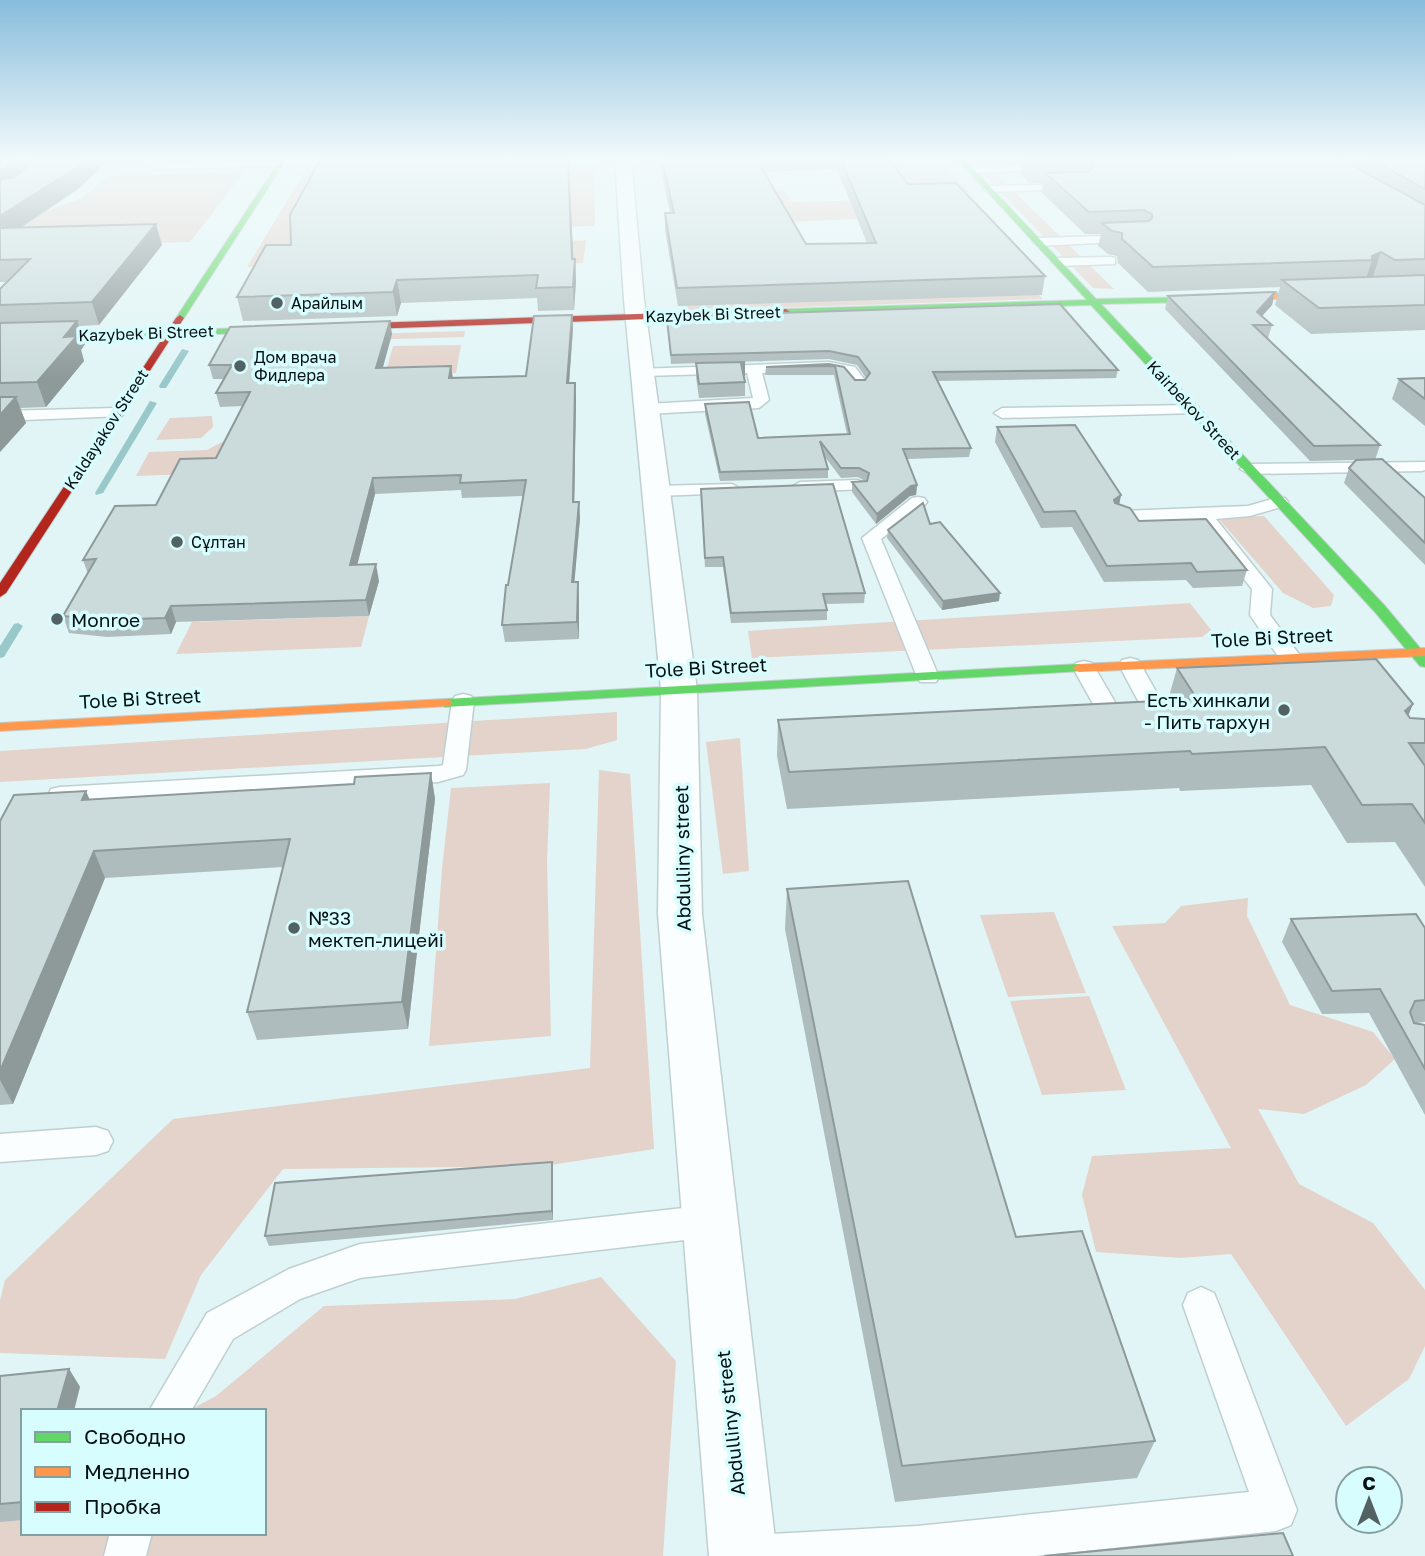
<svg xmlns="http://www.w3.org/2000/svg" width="1425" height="1556" viewBox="0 0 1425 1556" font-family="'Golos Text',sans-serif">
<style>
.green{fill:#e3d3cb}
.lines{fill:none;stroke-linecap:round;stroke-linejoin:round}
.stream{fill:#99c8ca;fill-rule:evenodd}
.lane-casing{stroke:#bfcfd0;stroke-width:3}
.street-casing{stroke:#bfcfd0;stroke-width:3}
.fast-casing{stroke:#bfcfd0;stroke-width:2}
.slow-casing{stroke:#bfcfd0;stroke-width:2}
.jam-casing{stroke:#bfcfd0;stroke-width:2}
.lane{fill:#fafefe;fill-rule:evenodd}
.street{fill:#fafefe;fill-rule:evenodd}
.fast{fill:#63d668;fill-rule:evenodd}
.slow{fill:#ff974d;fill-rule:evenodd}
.jam{fill:#b3261e;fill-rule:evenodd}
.wall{fill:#afbcbd;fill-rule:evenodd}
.shaded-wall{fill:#8e999a}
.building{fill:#cbdbdc;stroke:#8e999a;stroke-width:2}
.poi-dot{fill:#526162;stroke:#d8fdff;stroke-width:2.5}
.labels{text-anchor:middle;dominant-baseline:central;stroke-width:7;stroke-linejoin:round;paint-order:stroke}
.far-poi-label{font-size:16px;fill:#051112;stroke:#d8fdff;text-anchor:start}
.far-street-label{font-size:16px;fill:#051112;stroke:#d8fdff}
.poi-label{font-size:19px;fill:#051112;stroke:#d8fdff;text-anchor:start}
.street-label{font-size:19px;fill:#051112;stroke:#d8fdff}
</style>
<rect width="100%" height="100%" fill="#e1f5f6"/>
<g class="green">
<path d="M864 160H940L970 193 894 195Z"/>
<path d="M970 160H982L1114 289 1093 288Z"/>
<path d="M391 164 572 241 586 240 583 263 247 267 308 166Z"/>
<path d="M594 164 595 226 373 231 417 221 571 216 569 167 516 166Z"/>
<path d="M244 172 190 242 37 246 0 227 80 199 109 176Z"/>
<path d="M765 190H784L791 202 923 199 936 216 783 222Z"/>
<path d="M1035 291 1043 299 682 311 684 298Z"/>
<path d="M465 331 464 337 294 342 296 336Z"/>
<path d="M461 345 456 373 385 375 393 346Z"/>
<path d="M212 416 213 427 201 438 156 440 170 418Z"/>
<path d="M241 432 266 471 136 476 149 452 207 450Z"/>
<path d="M1264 516 1334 595 1331 606 1313 608 1283 593 1218 518Z"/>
<path d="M1190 603 1211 630 1202 637 752 658 748 631Z"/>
<path d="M369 616 361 647 176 654 192 622Z"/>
<path d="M617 712V740L586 749 0 782V751Z"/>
<path d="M740 738 749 871 723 874 706 742Z"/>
<path d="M599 770 630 774 654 1149 544 1166 283 1169 201 1275 165 1359 0 1353V1301L5 1280 173 1119 590 1068Z"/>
<path d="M550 783 547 861 551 1036 429 1046 442 869 451 788Z"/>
<path d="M1248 898 1247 916 1290 1005 1373 1032 1395 1059 1366 1085 1304 1114 1258 1109 1299 1184 1373 1223 1425 1290V1346L1409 1379 1346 1426 1231 1254 1181 1258 1096 1252 1082 1195 1092 1156 1231 1148 1112 926 1165 923 1181 906Z"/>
<path d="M1054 912 1086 993 1008 997 980 915Z"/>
<path d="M1089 996 1126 1090 1042 1095 1010 1001Z"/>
<path d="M601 1277 676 1361 663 1556H0V1511L23 1499V1533H264V1411H188L216 1396 324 1306 515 1299Z"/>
</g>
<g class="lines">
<g class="stream">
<path d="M182 349 189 351 166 388H160L159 386Z"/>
<path d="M150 401 157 403 103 493 96 495 95 493Z"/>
<path d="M18 623 23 626 4 657 0 658V646L14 624Z"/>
</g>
<g class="lane-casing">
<g id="lane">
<path d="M264 160H398L393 163 155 169 150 166 155 163Z"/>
<path d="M1046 165 1051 168 1050 170 970 173 965 170 970 167Z"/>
<path d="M1075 184 1080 187 1079 189 988 192 983 189 988 186Z"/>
<path d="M1133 235 1139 239 1137 241 1039 246 1033 242 1039 238Z"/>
<path d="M1111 257 1115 258V264L1058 266 1052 262 1058 258Z"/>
<path d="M829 362 855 367 867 383 864 386H854L845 373 829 370 762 373 769 400 759 408 647 414 639 409 647 404 753 398 747 373 643 376 638 375 636 372 638 369Z"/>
<path d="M1192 405 1198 407 1200 410 1198 413 1002 418 994 413 1002 408Z"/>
<path d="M116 408 124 413 122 416 0 421V411Z"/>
<path d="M1425 462V470L1422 471 1249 474 1240 469 1249 464Z"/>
<path d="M858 480 867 485 864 489 800 492 791 487 800 482Z"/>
<path d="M732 484 741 489 738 493 656 496 647 491 656 486Z"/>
<path d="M918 497 924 498 927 502 924 506 881 539 939 677 936 682H920L917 677 862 538 912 498Z"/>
<path d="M1279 497 1285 498 1288 502 1285 506 1250 516 1216 519 1272 589 1270 615 1301 657 1298 662H1282L1250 615 1252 589 1198 521H1122L1113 516 1122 511 1248 506Z"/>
<path d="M1130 658 1138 660 1141 665 1176 727 1172 732H1156L1152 727 1119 665 1122 660Z"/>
<path d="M1084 661 1092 663 1095 668 1129 726 1125 731H1100L1096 726 1102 720 1073 668 1076 663Z"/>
<path d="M463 694 471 696 474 701 466 770 463 775 438 782 60 803 51 801 48 795 51 789 60 787 438 766 443 765 452 701 455 696Z"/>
<path d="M96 1127 108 1131 113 1141 108 1151 96 1155 0 1162V1134Z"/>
<path d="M710 1205 722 1210 727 1221 722 1232 710 1237 360 1278 300 1299 233 1339 191 1411H149L207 1313 289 1269 360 1244Z"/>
<path d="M1201 1287 1214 1293 1219 1305 1297 1510 1291 1525 1276 1531 1035 1556H730L736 1541 751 1535 917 1526 1249 1492 1183 1305 1188 1293Z"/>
<path d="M110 1533H152L146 1556H104Z"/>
</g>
</g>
<g class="street-casing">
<path id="street" d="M615 160H631L644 300 697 690 702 914 777 1556H709L658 914 661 690 624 300Z"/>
</g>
<g class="fast-casing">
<g id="fast">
<path d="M280 160H286L184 318 177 320 176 318Z"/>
<path d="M958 160H965L1096 299 1193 297V301L1190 302 1101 304 1385 606 1425 654V667L1420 666 1375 612 1091 305 783 314 782 312 786 309 1087 300Z"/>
<path d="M282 327 283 329 279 332 0 341V335Z"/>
<path d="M1079 664 1084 665 1086 668 1084 671 445 707 438 703 445 699Z"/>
</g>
</g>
<g class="slow-casing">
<g id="slow">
<path d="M1425 288V294L1190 302 1186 299 1190 296Z"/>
<path d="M1425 648V656L1079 672 1072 668 1079 664Z"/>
<path d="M445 699 450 700 452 703 450 706 0 731V723Z"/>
</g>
</g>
<g class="jam-casing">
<g id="jam">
<path d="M786 309 790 312 789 314 339 330 335 327 339 324Z"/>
<path d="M180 315 184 318 6 593 0 597V583L176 318Z"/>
</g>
</g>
<use href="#lane" class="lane"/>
<use href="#street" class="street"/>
<use href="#fast" class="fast"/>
<use href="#slow" class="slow"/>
<use href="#jam" class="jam"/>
</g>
<g class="wall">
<path d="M0 160 78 189 21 228 162 245 99 325 79 326 85 344 81 350 84 361 46 407 20 408 26 423 0 452V289L7 282H0Z"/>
<path d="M659 160H889L908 184 1045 276 1042 295 678 306 665 230V213H670ZM837 169 867 243 806 244 764 172Z"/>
<path d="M1005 160H1425V330L1311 334 1275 305 1280 287 1148 292 1118 263 1117 256 1108 254 1098 246 1101 234H1085L1042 193 1043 183H1030L1020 174 1022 164H1009Z"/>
<path d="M569 167 573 259H575L576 281 574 310 538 311 537 298 401 303 397 316 243 321 237 297 291 245Z"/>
<path d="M1275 292 1272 305 1262 316 1272 325 1268 338H1266L1380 445 1375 460 1425 498V565L1344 483 1349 468 1356 460 1310 461 1165 309 1168 296Z"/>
<path d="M572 315 573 328 569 383 576 397 574 502H579L580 518 574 582 579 599V639L505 642 502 625 523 496 462 498 461 490 375 494 357 565 379 581 369 616 176 622 171 634 107 637 69 633 63 616 88 574 83 560 216 458 243 406 220 407 216 393 224 379H213L209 365 392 334 382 368 453 378 526 376Z"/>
<path d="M667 320 1118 370 1116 378 937 381 971 448 969 457 907 459 917 485 916 495 910 496 876 524 852 492V482L865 481 858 477 841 478 825 457 828 469V478L720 481 705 414V404L758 438 847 434 834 375H765L766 367 829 364 844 367 855 380H865L866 378 857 365 829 359 671 364Z"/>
<path d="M696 363 745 376H744L745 382V396L699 398 696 377Z"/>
<path d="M1425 378V426L1392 399 1399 379Z"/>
<path d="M997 427 1121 495 1119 504 1139 521 1247 570 1242 586 1193 588 1186 580 1104 582 1072 527 1041 528 995 442Z"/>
<path d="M701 489 865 593 864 603 826 604 827 610V620L731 623 723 567H705Z"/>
<path d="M930 524 999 601 942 610 887 538 888 530Z"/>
<path d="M1177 668 1413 704 1408 716 1410 718 1425 719V887L1395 842 1347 843 1311 785 1180 791 1179 788 787 809 777 756 778 720 1168 700Z"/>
<path d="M431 773 435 799 408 1029 257 1040 247 1012 283 867 105 878 13 1104 0 1105V821L90 800 354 784Z"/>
<path d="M787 889 1016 1237 1155 1441 1137 1478 895 1502 785 929Z"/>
<path d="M1291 919 1425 928V1022L1416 1023 1425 1025V1115L1369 1013 1322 1014 1282 942Z"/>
<path d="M553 1171V1220L269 1246 265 1236Z"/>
<path d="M69 1369 80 1387 23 1411V1520L0 1522V1376Z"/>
</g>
<g class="shaded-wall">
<path d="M15 160H40L0 191V170Z"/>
<path d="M84 160H109L78 189 0 241V216Z"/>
<path d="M568 160H569V167L574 274 575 259 576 281 574 310Z"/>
<path d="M156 224 162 245 99 325 92 302Z"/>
<path d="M1381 252 1373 276 1366 279 1372 260V256Z"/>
<path d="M397 280 401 303 397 316 393 292Z"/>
<path d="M1275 292 1272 305 1254 325 1257 312Z"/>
<path d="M572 315 573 328 568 397 567 383Z"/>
<path d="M77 321 85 344 81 350 84 361 46 407 37 382 64 337Z"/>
<path d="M390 321 392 334 379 382 376 368Z"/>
<path d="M745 362V376L740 377 741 363Z"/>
<path d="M451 366 453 379 449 378Z"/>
<path d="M575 383 576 397 574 518 573 502Z"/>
<path d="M16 397 26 423 0 452V415Z"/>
<path d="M373 478 375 494 353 582 350 565Z"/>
<path d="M917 485 916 495 910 496 876 524 877 514 911 486Z"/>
<path d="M1121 495 1118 510 1114 500Z"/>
<path d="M579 502 580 518 573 599 572 582Z"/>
<path d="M376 564 379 581 369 616 366 600Z"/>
<path d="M578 582 579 599V639L577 622Z"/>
<path d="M1000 593 999 601 942 610 943 601Z"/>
<path d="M171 606 176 622 171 634 165 618Z"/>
<path d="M1413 704 1398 740 1405 711Z"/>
<path d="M431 773 435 799 408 1029 402 1002Z"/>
<path d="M86 791 97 817 82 800Z"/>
<path d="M94 851 105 878 13 1104 0 1080V1071Z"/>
<path d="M552 1162 553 1171V1220L552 1211Z"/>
<path d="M69 1369 80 1387 74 1411H57Z"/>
</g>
<g class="building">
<path d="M0 160H15L4 169 0 170Z"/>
<path d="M35 160H84L73 170 0 216V180L15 177Z"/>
<path d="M320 160H568L572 259H575L573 287 536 288 538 275 397 280 393 292 237 297 266 245H291L290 215Z"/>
<path d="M662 160H757L806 244 876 243 841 160H889L908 184 956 183 1045 276 677 288 665 213H674Z"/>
<path d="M1030 160H1237L1238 161 1342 160 1425 205V259L1395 260 1381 252 1372 256V260L1153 267 1122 239V233L1112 231 1102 223 1149 221 1152 218V214L1144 210 1089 212 1045 173 1087 172 1094 167 1093 163H1033Z"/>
<path d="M1372 160H1425V189Z"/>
<path d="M156 224 92 302 0 305V289L30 259 0 260V228Z"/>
<path d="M1425 275V305L1319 308 1282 280Z"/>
<path d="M1275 292 1257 312 1272 325H1253L1380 445 1314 446 1168 296Z"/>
<path d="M1060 304 1118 370 933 372 971 448 903 449 917 485 911 486 877 514 852 482 867 481 869 473 859 468H841L820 441 828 469 720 472 705 404 749 402 758 438 850 434 835 366 766 367 829 364 844 367 855 380H865L870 373 858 357 829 351 671 355 667 320H681L680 316Z"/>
<path d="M572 315 567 383H575L573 502H579L572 582H578L577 622 502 625 506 585H508L526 480 460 483 461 475 373 478 350 565 376 564 366 600 171 606 165 618 101 620 63 616 96 559 83 560 115 506 156 505 180 459 216 458 250 392 216 393 232 365H209L230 327 390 321 376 368 451 366 449 378 526 376 534 316Z"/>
<path d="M77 321 64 337 77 336 37 382 0 383V323Z"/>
<path d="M745 362 741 363 745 382 699 384 696 363Z"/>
<path d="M1425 378V399L1399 379Z"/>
<path d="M0 397H16L0 415Z"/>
<path d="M1075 425 1121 495 1114 500 1115 503 1130 508 1139 521 1206 519 1247 570 1197 572 1191 563 1107 566 1075 511 1044 512 997 427Z"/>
<path d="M1382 459 1425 498V543L1349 468 1356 460Z"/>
<path d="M833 484 865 593 823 594 827 610 731 613 723 557 705 558 701 489Z"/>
<path d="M923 503 930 524 940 522 1000 593 943 601 888 530Z"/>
<path d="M1376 659 1413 704 1405 711 1410 718 1425 719V743H1409L1425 766V823L1412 804 1362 805 1325 747 1192 754 1190 751 789 772 778 720 1197 699 1177 668Z"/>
<path d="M431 773 402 1002 247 1012 290 839 94 851 0 1071V821L14 795 86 791 82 800 354 784 355 777Z"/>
<path d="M908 881 1016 1237 1082 1231 1155 1441 902 1466 787 889Z"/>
<path d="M1416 914 1425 928V1000L1415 1001 1410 1012 1414 1023 1425 1025V1069L1380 989 1332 991 1291 919Z"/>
<path d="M552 1162V1211L265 1236 275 1183Z"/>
<path d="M69 1369 57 1411H23V1502L0 1504V1376Z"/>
<path d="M1283 1533 1293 1556H1044Z"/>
</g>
<linearGradient id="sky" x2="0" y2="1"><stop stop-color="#88bcdc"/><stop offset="0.42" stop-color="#f2fafb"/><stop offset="1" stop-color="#f2fafb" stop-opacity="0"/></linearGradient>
<rect width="1425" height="378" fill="url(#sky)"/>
<g class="poi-dot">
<circle cx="277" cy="303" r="7"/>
<circle cx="240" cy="366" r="7"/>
<circle cx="177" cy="542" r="7"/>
<circle cx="57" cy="619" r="7"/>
<circle cx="1284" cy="710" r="7"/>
<circle cx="294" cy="928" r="7"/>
</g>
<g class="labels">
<g class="far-poi-label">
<text x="291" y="303">Арайлым</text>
<text x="254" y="357">Дом врача<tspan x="254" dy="18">Фидлера</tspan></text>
<text x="191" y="542">Сұлтан</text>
</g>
<g class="far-street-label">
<text transform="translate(713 314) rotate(-2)">Kazybek Bi Street</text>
<text transform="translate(146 333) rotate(-2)">Kazybek Bi Street</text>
<text transform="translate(1194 410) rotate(47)">Kairbekov Street</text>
<text transform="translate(106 429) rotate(-57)">Kaldayakov Street</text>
</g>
<g class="poi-label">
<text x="71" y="619">Monroe</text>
<text x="1270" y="699" text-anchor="end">Есть хинкали<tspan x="1270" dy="22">- Пить тархун</tspan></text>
<text x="308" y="917">№33<tspan x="308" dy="22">мектеп-лицейі</tspan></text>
</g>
<g class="street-label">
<text transform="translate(1272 637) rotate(-3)">Tole Bi Street</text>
<text transform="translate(706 667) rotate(-3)">Tole Bi Street</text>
<text transform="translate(140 698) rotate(-3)">Tole Bi Street</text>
<text transform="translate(682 858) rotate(-91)">Abdulliny street</text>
<text transform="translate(730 1423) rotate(-96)">Abdulliny street</text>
</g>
</g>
<rect x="21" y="1409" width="245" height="126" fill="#d8fdff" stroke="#849fa0" stroke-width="2"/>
<rect x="35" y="1432" width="35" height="10" fill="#63d668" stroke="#849fa0" stroke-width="2"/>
<text x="84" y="1444" font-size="21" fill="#051112">Свободно</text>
<rect x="35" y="1467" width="35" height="10" fill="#ff974d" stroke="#849fa0" stroke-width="2"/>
<text x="84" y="1479" font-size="21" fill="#051112">Медленно</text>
<rect x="35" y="1502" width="35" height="10" fill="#b3261e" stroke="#849fa0" stroke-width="2"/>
<text x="84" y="1514" font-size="21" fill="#051112">Пробка</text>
<g transform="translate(1369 1500)"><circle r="33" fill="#d8fdff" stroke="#849fa0" stroke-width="2"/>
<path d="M0-5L12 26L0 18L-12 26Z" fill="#526162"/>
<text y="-10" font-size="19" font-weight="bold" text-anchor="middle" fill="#051112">С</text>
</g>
</svg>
